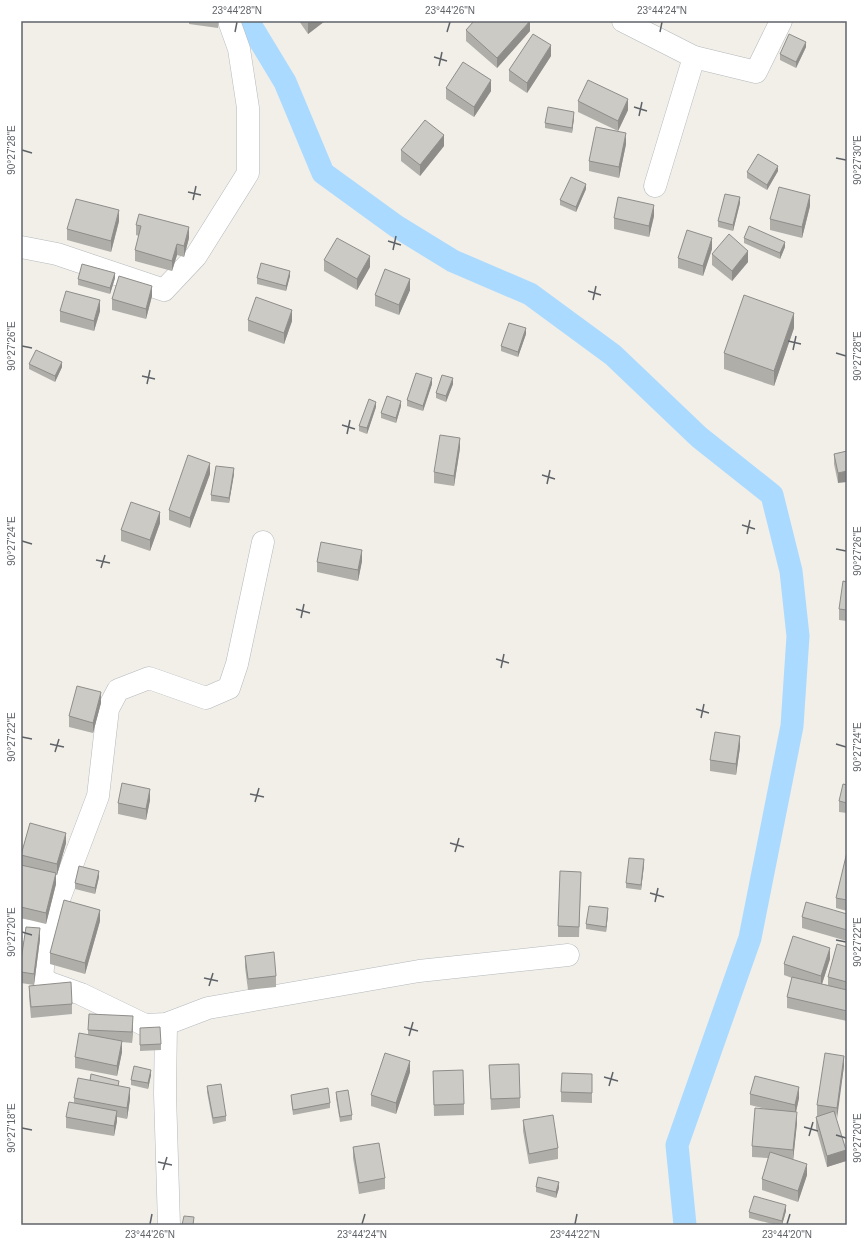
<svg xmlns="http://www.w3.org/2000/svg" width="868" height="1246" viewBox="0 0 868 1246" font-family="Helvetica,sans-serif">
<style>
.lines{fill:none;stroke-linecap:round;stroke-linejoin:round}
.canal{stroke:#aadaff;stroke-width:23}
.minor-casing{stroke:#b5b8bc;stroke-width:23}
.minor{stroke:#fff;stroke-width:22}
.wall{fill:#afaea9}
.shaded-wall{fill:#8f8d8a}
.building{fill:#cccac5;stroke:#8f8d8a}
.ticks{fill:none;stroke:#5f6368;stroke-width:1.5}
.neatline{fill:none;stroke:#5f6368;stroke-width:1.5}
.ticks-label{font-size:10px;text-anchor:middle;fill:#5f6368}
</style>
<rect width="100%" height="100%" fill="#f1efe8"/>
<g class="lines">
<path class="canal" d="M248 21 285 82 323 173 396 226 453 261 530 294 613 355 699 437 772 495 791 571 798 636 792 726 750 938 677 1145 685 1225"/>
<g class="minor-casing">
<g id="minor">
<path d="M623 21 694 57 756 72 781 21"/>
<path d="M655 186 694 57"/>
<path d="M21 247 57 254 164 290 196 256 248 173V108L239 49 229 21"/>
<path d="M21 930 47 931 98 796 108 709 118 690 149 678 206 698 229 688 237 664 263 542"/>
<path d="M47 931 42 977 50 983 81 994 145 1025 166 1024 208 1008 419 971 568 955"/>
<path d="M166 1024 165 1094 169 1225"/>
</g>
</g>
<use href="#minor" class="minor"/>
</g>
<g class="wall">
<path d="M31 21H40V22Z"/>
<path d="M189 21H219L218 28 189 24Z"/>
<path d="M299 21H325L308 34Z"/>
<path d="M466 30 530 31 497 68 466 41Z"/>
<path d="M806 47 796 68 780 60V54Z"/>
<path d="M551 56 527 93 509 81V70Z"/>
<path d="M446 88 491 91 474 117 446 99Z"/>
<path d="M578 101 628 110 618 131 578 112Z"/>
<path d="M574 118 572 133 545 128V123Z"/>
<path d="M626 144 619 178 589 171V161Z"/>
<path d="M444 146 420 176 401 161V150Z"/>
<path d="M778 171 767 190 747 178V172Z"/>
<path d="M586 189 576 212 560 205V200Z"/>
<path d="M740 203 733 231 718 227V221Z"/>
<path d="M810 206 802 238 770 230V219Z"/>
<path d="M654 216 649 237 614 229V218Z"/>
<path d="M119 221 111 252 67 240V229Z"/>
<path d="M136 225 189 238 184 257 177 255 172 271 135 261V250L139 236 136 235Z"/>
<path d="M744 238 785 247 780 259 744 243Z"/>
<path d="M712 249 703 276 678 268V258Z"/>
<path d="M712 254 748 262 732 281 712 265Z"/>
<path d="M324 260 370 267 357 290 324 271Z"/>
<path d="M290 276 286 291 257 284V278Z"/>
<path d="M115 278 110 294 78 285V279Z"/>
<path d="M410 290 399 315 375 306V295Z"/>
<path d="M152 296 146 319 112 310V299Z"/>
<path d="M60 311H100L94 331 60 322Z"/>
<path d="M248 320 292 321 284 344 248 331Z"/>
<path d="M794 328 774 386 724 369V353Z"/>
<path d="M526 334 518 357 501 351V346Z"/>
<path d="M29 364 62 367 55 382 29 369Z"/>
<path d="M432 384 423 411 407 406V400Z"/>
<path d="M453 384 446 402 436 398V393Z"/>
<path d="M401 406 396 423 381 418V413Z"/>
<path d="M376 407 367 434 359 431V426Z"/>
<path d="M460 448 454 486 434 483V472Z"/>
<path d="M847 451 838 483 834 464V454Z"/>
<path d="M210 474 190 528 169 520V510Z"/>
<path d="M234 474 229 503 211 501V495Z"/>
<path d="M160 523 150 551 121 541V530Z"/>
<path d="M362 561 358 581 317 572V562Z"/>
<path d="M847 582V621L839 620V609Z"/>
<path d="M101 703 93 733 69 727V716Z"/>
<path d="M740 747 736 775 710 771V760Z"/>
<path d="M847 785V813L839 812V801Z"/>
<path d="M150 800 146 820 118 814V803Z"/>
<path d="M66 843 57 875H56V884L46 924 21 918V854Z"/>
<path d="M847 852V911L836 908V898Z"/>
<path d="M644 865 641 890 626 888V883Z"/>
<path d="M99 877 95 894 75 889V883Z"/>
<path d="M581 882 579 937H558V926Z"/>
<path d="M608 914 606 932 586 929V924Z"/>
<path d="M847 914V941L802 928V917Z"/>
<path d="M100 921 85 974 50 964V953Z"/>
<path d="M40 939 34 985 21 983V960Z"/>
<path d="M847 947V1021L787 1008V997L792 978 784 975V964L830 959 822 984 828 985V977Z"/>
<path d="M245 956 276 976V987L248 990 245 967Z"/>
<path d="M29 986 72 1004V1014L31 1018 29 997Z"/>
<path d="M133 1026 132 1043 122 1042V1052L117 1076 75 1068V1057L88 1034V1030Z"/>
<path d="M140 1028 161 1044V1050L140 1051Z"/>
<path d="M489 1065 520 1098V1108L491 1110Z"/>
<path d="M844 1066 836 1119 846 1161 827 1167 816 1128V1117L819 1116H817V1105Z"/>
<path d="M433 1071 464 1104V1115L434 1116Z"/>
<path d="M410 1072 396 1114 371 1106V1095Z"/>
<path d="M151 1075 148 1089 131 1085V1080Z"/>
<path d="M592 1085V1103L561 1102V1092Z"/>
<path d="M119 1086 130 1099 127 1119 117 1117V1121L114 1136 66 1128V1117L74 1103V1098Z"/>
<path d="M207 1086 226 1116V1121L213 1124 207 1092Z"/>
<path d="M336 1092 352 1115V1120L340 1122 336 1098Z"/>
<path d="M750 1094 799 1098 796 1112 797 1123 793 1160 807 1175 798 1202 762 1190V1179L768 1158 752 1157V1146L770 1110 750 1105Z"/>
<path d="M291 1095 330 1103V1108L293 1115 291 1100Z"/>
<path d="M523 1120 558 1148V1159L529 1164 523 1131Z"/>
<path d="M353 1147 385 1178V1189L359 1194 353 1158Z"/>
<path d="M536 1187 559 1188 556 1198 536 1192Z"/>
<path d="M786 1211 782 1225H776L749 1218V1212Z"/>
</g>
<g class="shaded-wall">
<path d="M311 21H325L308 34V23Z"/>
<path d="M530 21V31L497 68V58Z"/>
<path d="M806 42V47L796 68V62Z"/>
<path d="M551 45V56L527 93V83Z"/>
<path d="M491 80V91L474 117V107Z"/>
<path d="M628 99V110L618 131V121Z"/>
<path d="M574 112V118L572 133V128Z"/>
<path d="M626 133V144L619 178V167Z"/>
<path d="M444 135V146L420 176V165Z"/>
<path d="M778 166V171L767 190V185Z"/>
<path d="M586 184V189L576 212V207Z"/>
<path d="M810 195V206L802 238V227Z"/>
<path d="M740 197V203L733 231V225Z"/>
<path d="M654 205V216L649 237V226Z"/>
<path d="M119 210V221L111 252V241Z"/>
<path d="M189 227V238L184 257V246Z"/>
<path d="M712 238V249L703 276V266Z"/>
<path d="M785 242V247L780 259V253Z"/>
<path d="M177 244V255L172 271V261Z"/>
<path d="M748 251V262L732 281V271Z"/>
<path d="M370 256V267L357 290V279Z"/>
<path d="M290 271V276L286 291V286Z"/>
<path d="M115 273V278L110 294V288Z"/>
<path d="M410 279V290L399 315V305Z"/>
<path d="M152 286V296L146 319V309Z"/>
<path d="M100 300V311L94 331V321Z"/>
<path d="M292 310V321L284 344V333Z"/>
<path d="M794 313V328L774 386V371Z"/>
<path d="M526 328V334L518 357V352Z"/>
<path d="M62 362V367L55 382V376Z"/>
<path d="M432 378V384L423 411V406Z"/>
<path d="M453 378V384L446 402V396Z"/>
<path d="M401 401V406L396 423V418Z"/>
<path d="M376 402V407L367 434V428Z"/>
<path d="M460 438V448L454 486V476Z"/>
<path d="M210 463V474L190 528V518Z"/>
<path d="M234 468V474L229 503V498Z"/>
<path d="M847 471V482L838 483V473Z"/>
<path d="M160 512V523L150 551V540Z"/>
<path d="M362 550V561L358 581V570Z"/>
<path d="M101 692V703L93 733V723Z"/>
<path d="M740 736V747L736 775V764Z"/>
<path d="M150 789V800L146 820V809Z"/>
<path d="M66 833V843L57 875V864Z"/>
<path d="M644 859V865L641 890V885Z"/>
<path d="M99 871V877L95 894V888Z"/>
<path d="M56 873V884L46 924V913Z"/>
<path d="M608 908V914L606 932V927Z"/>
<path d="M100 910V921L85 974V963Z"/>
<path d="M40 928V939L34 985V974Z"/>
<path d="M830 948V959L821 987V976Z"/>
<path d="M133 1016V1026L132 1043V1032Z"/>
<path d="M122 1041V1052L117 1076V1066Z"/>
<path d="M844 1056V1066L837 1119V1108Z"/>
<path d="M410 1061V1072L396 1114V1103Z"/>
<path d="M151 1070V1075L148 1089V1083Z"/>
<path d="M799 1087V1098L795 1116V1105Z"/>
<path d="M130 1088V1099L127 1119V1108Z"/>
<path d="M117 1111V1121L114 1136V1126Z"/>
<path d="M797 1112V1123L793 1161V1150Z"/>
<path d="M846 1150V1161L827 1167V1156Z"/>
<path d="M807 1164V1175L798 1202V1191Z"/>
<path d="M559 1182V1188L556 1198V1192Z"/>
<path d="M786 1205V1211L782 1225V1221Z"/>
</g>
<g class="building">
<path d="M209 21H218V22Z"/>
<path d="M474 21H530L497 58 466 30Z"/>
<path d="M533 34 551 45 527 83 509 70Z"/>
<path d="M789 34 806 42 796 62 780 54Z"/>
<path d="M463 62 491 80 474 107 446 88Z"/>
<path d="M588 80 628 99 618 121 578 101Z"/>
<path d="M548 107 574 112 572 128 545 123Z"/>
<path d="M425 120 444 135 420 165 401 150Z"/>
<path d="M596 127 626 133 619 167 589 161Z"/>
<path d="M758 154 778 166 767 185 747 172Z"/>
<path d="M571 177 586 184 576 207 560 200Z"/>
<path d="M779 187 810 195 802 227 770 219Z"/>
<path d="M725 194 740 197 733 225 718 221Z"/>
<path d="M618 197 654 205 649 226 614 218Z"/>
<path d="M76 199 119 210 111 241 67 229Z"/>
<path d="M139 214 189 227 184 246 177 244 172 261 135 250 141 226 136 225Z"/>
<path d="M749 226 785 242 780 253 744 238Z"/>
<path d="M687 230 712 238 703 266 678 258Z"/>
<path d="M729 234 748 251 732 271 712 254Z"/>
<path d="M337 238 370 256 357 279 324 260Z"/>
<path d="M261 263 290 271 286 286 257 278Z"/>
<path d="M82 264 115 273 110 288 78 279Z"/>
<path d="M385 269 410 279 399 305 375 295Z"/>
<path d="M119 276 152 286 146 309 112 299Z"/>
<path d="M66 291 100 300 94 321 60 311Z"/>
<path d="M744 295 794 313 774 371 724 353Z"/>
<path d="M256 297 292 310 284 333 248 320Z"/>
<path d="M509 323 526 328 518 352 501 346Z"/>
<path d="M36 350 62 362 55 376 29 364Z"/>
<path d="M416 373 432 378 423 406 407 400Z"/>
<path d="M442 375 453 378 446 396 436 393Z"/>
<path d="M387 396 401 401 396 418 381 413Z"/>
<path d="M369 399 376 402 367 428 359 426Z"/>
<path d="M440 435 460 438 454 476 434 472Z"/>
<path d="M847 451V471L838 473 834 454Z"/>
<path d="M188 455 210 463 190 518 169 510Z"/>
<path d="M216 466 234 468 229 498 211 495Z"/>
<path d="M131 502 160 512 150 540 121 530Z"/>
<path d="M321 542 362 550 358 570 317 562Z"/>
<path d="M843 581 847 582V610L839 609Z"/>
<path d="M77 686 101 692 93 723 69 716Z"/>
<path d="M715 732 740 736 736 764 710 760Z"/>
<path d="M122 783 150 789 146 809 118 803Z"/>
<path d="M843 784 847 785V803L839 801Z"/>
<path d="M30 823 66 833 57 864 21 855Z"/>
<path d="M847 852V900L836 898Z"/>
<path d="M629 858 644 859 641 885 626 883Z"/>
<path d="M21 865 56 873 46 913 21 907Z"/>
<path d="M79 866 99 871 95 888 75 883Z"/>
<path d="M560 871 581 872 579 927 558 926Z"/>
<path d="M64 900 100 910 85 963 50 953Z"/>
<path d="M806 902 847 914V930L802 917Z"/>
<path d="M589 906 608 908 606 927 586 924Z"/>
<path d="M26 927 40 928 34 974 21 972V960Z"/>
<path d="M793 936 830 948 821 976 784 964Z"/>
<path d="M837 944 847 947V982L828 977Z"/>
<path d="M274 952 276 976 248 979 245 956Z"/>
<path d="M792 977 847 990V1011L787 997Z"/>
<path d="M71 982 72 1004 31 1007 29 986Z"/>
<path d="M89 1014 133 1016 132 1032 88 1030Z"/>
<path d="M160 1027 161 1044 140 1045V1028Z"/>
<path d="M79 1033 122 1041 117 1066 75 1057Z"/>
<path d="M385 1053 410 1061 396 1103 371 1095Z"/>
<path d="M825 1053 844 1056 837 1108 817 1105Z"/>
<path d="M519 1064 520 1098 491 1099 489 1065Z"/>
<path d="M134 1066 151 1070 148 1083 131 1080Z"/>
<path d="M463 1070 464 1104 434 1105 433 1071Z"/>
<path d="M562 1073 592 1074V1093L561 1092Z"/>
<path d="M91 1074 119 1081 118 1086 90 1081Z"/>
<path d="M755 1076 799 1087 795 1105 750 1094Z"/>
<path d="M78 1078 130 1088 127 1108 74 1098Z"/>
<path d="M221 1084 226 1116 213 1118 207 1086Z"/>
<path d="M328 1088 330 1103 293 1110 291 1095Z"/>
<path d="M348 1090 352 1115 340 1117 336 1092Z"/>
<path d="M69 1102 117 1111 114 1126 66 1117Z"/>
<path d="M755 1108 797 1112 793 1150 752 1146Z"/>
<path d="M834 1111 846 1150 827 1156 816 1117Z"/>
<path d="M553 1115 558 1148 529 1154 523 1120Z"/>
<path d="M379 1143 385 1178 359 1183 353 1147Z"/>
<path d="M770 1152 807 1164 798 1191 762 1179Z"/>
<path d="M538 1177 559 1182 556 1192 536 1187Z"/>
<path d="M754 1196 786 1205 782 1221 749 1212Z"/>
<path d="M184 1216 194 1217 193 1225H182Z"/>
</g>
<path class="ticks" d="M235 32 237 22M447 32 450 22M660 32 662 22M434 57 447 61M439 66 442 52M634 107 647 111M639 116 642 102M22 150 32 153M836 158 846 160M188 192 201 195M193 200 196 186M388 241 401 245M393 250 396 236M588 291 601 295M593 300 596 286M788 341 801 344M22 346 32 348M793 350 796 336M836 353 846 356M142 376 155 379M147 384 150 370M342 425 355 429M347 434 350 420M542 475 555 479M547 484 550 470M742 525 755 529M747 534 750 520M22 541 32 544M836 549 846 551M96 560 110 563M101 568 105 555M296 609 310 613M301 618 304 604M496 659 509 663M501 668 504 654M696 709 709 713M701 718 704 704M22 737 32 739M50 744 64 747M836 744 846 747M55 752 59 739M250 794 264 797M255 802 259 788M450 843 464 847M455 852 459 838M650 893 664 897M655 902 658 888M22 932 32 935M836 940 846 942M204 978 218 981M209 986 213 973M404 1027 418 1031M409 1036 413 1022M604 1077 618 1081M609 1086 613 1072M804 1127 818 1131M22 1128 32 1130M836 1135 846 1138M809 1136 813 1122M158 1162 172 1165M163 1170 167 1157M150 1224 152 1214M362 1224 365 1214M575 1224 577 1214M787 1224 790 1214"/>
<rect width="868" height="1246" fill="none" stroke="#ffffff" stroke-width="44"/>
<rect x="22" y="22" width="824" height="1202" class="neatline"/>
<g class="ticks-label">
<text x="237" y="14">23°44'28"N</text>
<text x="450" y="14">23°44'26"N</text>
<text x="662" y="14">23°44'24"N</text>
<text transform="translate(11 150) rotate(-90)" y="4">90°27'28"E</text>
<text transform="translate(857 160) rotate(-90)" y="4">90°27'30"E</text>
<text transform="translate(11 346) rotate(-90)" y="4">90°27'26"E</text>
<text transform="translate(857 356) rotate(-90)" y="4">90°27'28"E</text>
<text transform="translate(11 541) rotate(-90)" y="4">90°27'24"E</text>
<text transform="translate(857 551) rotate(-90)" y="4">90°27'26"E</text>
<text transform="translate(11 737) rotate(-90)" y="4">90°27'22"E</text>
<text transform="translate(857 747) rotate(-90)" y="4">90°27'24"E</text>
<text transform="translate(11 932) rotate(-90)" y="4">90°27'20"E</text>
<text transform="translate(857 942) rotate(-90)" y="4">90°27'22"E</text>
<text transform="translate(11 1128) rotate(-90)" y="4">90°27'18"E</text>
<text transform="translate(857 1138) rotate(-90)" y="4">90°27'20"E</text>
<text x="150" y="1238">23°44'26"N</text>
<text x="362" y="1238">23°44'24"N</text>
<text x="575" y="1238">23°44'22"N</text>
<text x="787" y="1238">23°44'20"N</text>
</g>
</svg>
